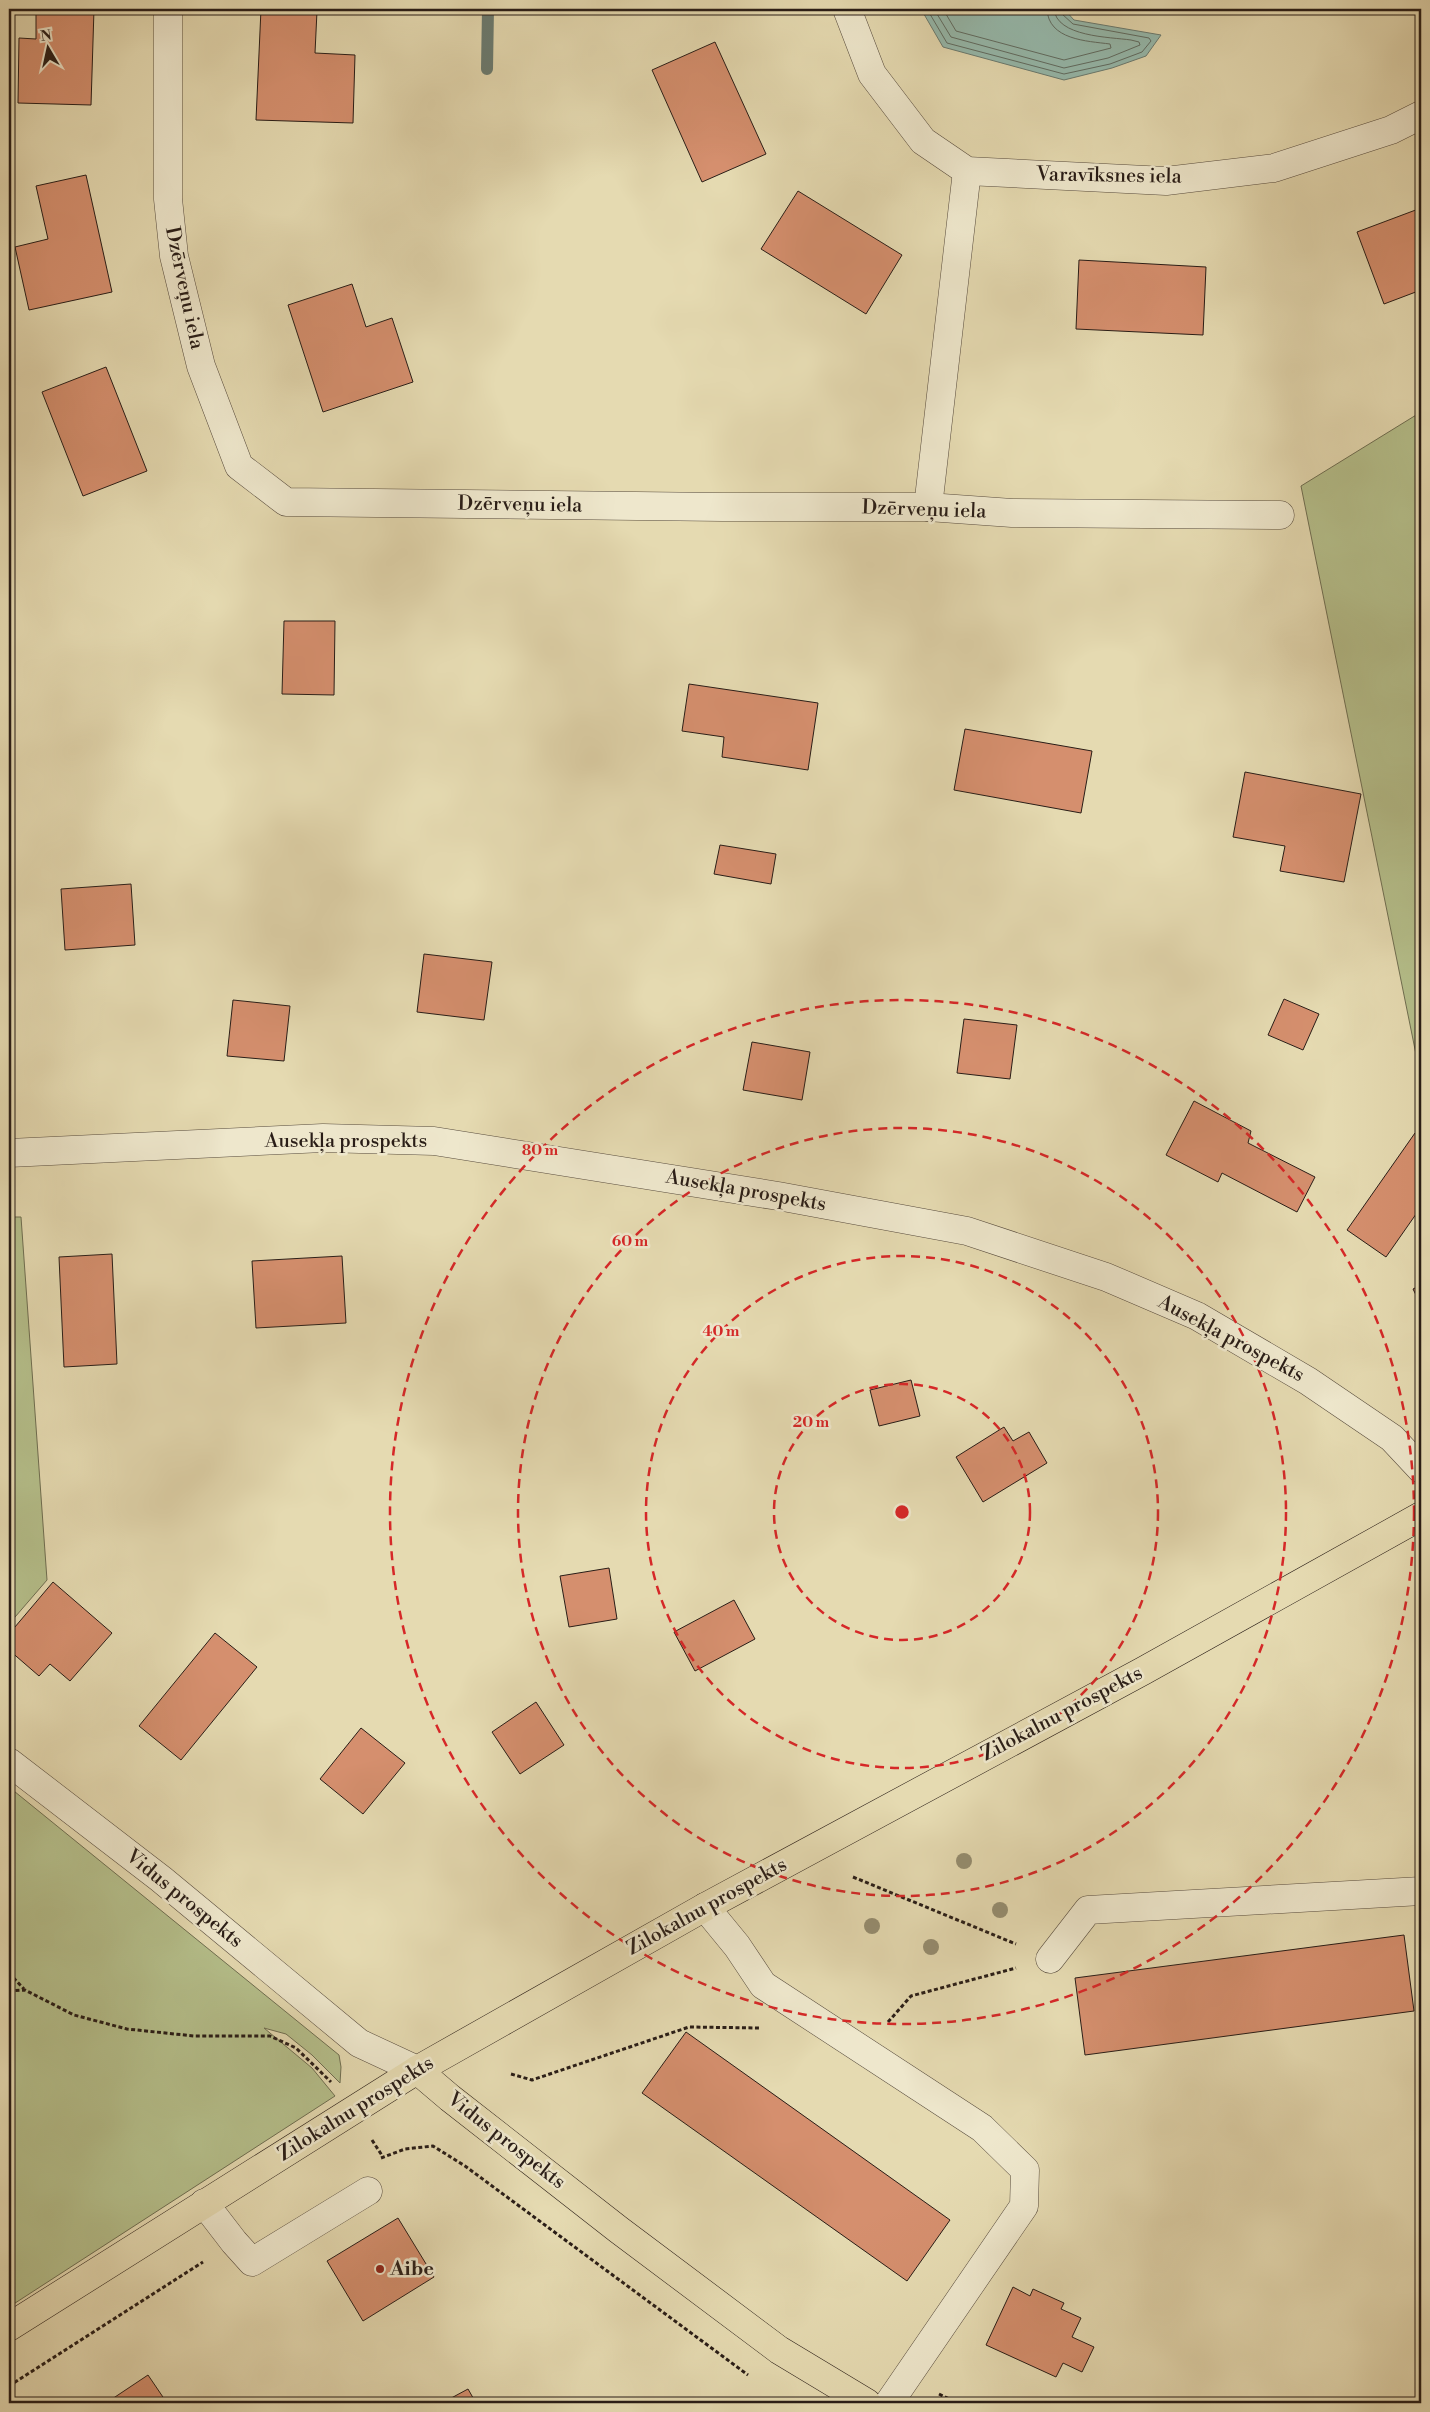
<svg xmlns="http://www.w3.org/2000/svg" width="1430" height="2412" viewBox="0 0 1430 2412" font-family="'Libre Bodoni',serif">
<style>
.green{fill:#b5bf8b;stroke:#6f6e51}
.water{fill:#96baad;stroke:#6a7b71}
.lines{fill:none;stroke-linecap:round;stroke-linejoin:round}
.shore{stroke:#606c62;stroke-width:1}
.stream{stroke:#6a7b71;stroke-width:12}
.building{fill:#d58f6e;stroke:#291d17}
.minor-casing{stroke:#584c3e;stroke-width:29}
.major-casing{stroke:#291d17;stroke-width:29}
.path{stroke:#291d17;stroke-width:3;stroke-dasharray:4 2.5;stroke-linecap:butt}
.minor{stroke:#eee7cc;stroke-width:28}
.major{stroke:#e5dab1;stroke-width:28}
.tree{fill:#958d70}
.ring{fill:none;stroke:#d62828;stroke-width:2.5;stroke-dasharray:9 6}
.poi-dot{fill:#8f2418;stroke:#eee7cc;stroke-width:2}
.labels{text-anchor:middle;dominant-baseline:central;stroke-width:5;stroke-linejoin:round;paint-order:stroke}
.street-label{font-size:20px;fill:#291d17;stroke:#eee7cc}
.poi-label{font-size:20px;font-weight:bold;fill:#291d17;stroke:#eee7cc;text-anchor:start}
.centre{fill:#d62828;stroke:#eee7cc;stroke-width:2.5}
.ring-label{font-size:15px;text-anchor:middle;font-weight:bold;fill:#d62828;stroke:#eee7cc;stroke-width:5;stroke-linejoin:round;paint-order:stroke}
</style>
<rect width="100%" height="100%" fill="#e5dab1"/>
<filter id="stains"><feTurbulence type="fractalNoise" baseFrequency=".004" numOctaves="4"/><feColorMatrix values="0 0 0 0 .2 0 0 0 0 .09 0 0 0 0 .02 0 0 0 .5 -.17"/></filter>
<radialGradient id="worn" r=".72"><stop offset=".6" stop-color="#630" stop-opacity="0"/><stop offset="1" stop-color="#630" stop-opacity=".3"/></radialGradient>
<g class="green">
<path d="M1421 412V1079L1301 486Z"/>
<path d="M9 1217H21L47 1580 9 1624Z"/>
<path d="M9 1787 339 2055 341 2067 340 2083 312 2055 286 2034 264 2028 312 2068 335 2096 9 2307Z"/>
</g>
<path class="water" d="M921 9H1064L1074 20 1161 35 1146 56 1112 68 1064 80 943 47Z"/>
<g class="lines">
<g class="shore">
<path d="M927 9 947 43 1064 74 1110 64 1142 52 1151 41 1149 38 1073 24 1062 14 1061 9"/>
<path d="M934 9 951 37 1064 68 1108 58 1140 45 1139 42 1131 40C1110 37 1056 37 1054 9"/>
<path d="M943 9 956 31 1064 60 1111 48 1110 44C1087 41 1048 40 1047 9"/>
</g>
<path class="stream" d="M487 69 488 9"/>
</g>
<g class="building">
<path d="M36 9H94L91 105 18 103 19 38 36 39Z"/>
<path d="M261 9 317 11 315 53 355 55 353 123 256 120Z"/>
<path d="M715 42 766 154 702 182 652 70Z"/>
<path d="M86 175 112 292 29 310 15 247 48 239 36 186Z"/>
<path d="M798 191 902 255 866 314 761 249Z"/>
<path d="M1421 208V290L1384 304 1357 232Z"/>
<path d="M1079 260 1206 267 1203 335 1076 329Z"/>
<path d="M352 284 366 327 392 318 413 382 323 412 288 305Z"/>
<path d="M106 367 147 471 83 496 42 392Z"/>
<path d="M284 621H335L334 695 282 694Z"/>
<path d="M689 684 818 703 808 770 722 757 724 737 682 731Z"/>
<path d="M965 729 1092 751 1081 813 954 790Z"/>
<path d="M1245 772 1361 794 1344 882 1280 871 1285 846 1233 837Z"/>
<path d="M720 845 776 854 771 884 714 874Z"/>
<path d="M131 884 135 945 65 950 61 889Z"/>
<path d="M424 954 492 962 484 1020 417 1012Z"/>
<path d="M1284 999 1319 1014 1303 1050 1268 1035Z"/>
<path d="M233 1000 290 1006 284 1061 227 1056Z"/>
<path d="M964 1019 1017 1025 1010 1079 957 1073Z"/>
<path d="M752 1042 810 1052 802 1100 743 1090Z"/>
<path d="M1194 1101 1251 1131 1248 1143 1315 1177 1297 1212 1222 1173 1218 1182 1166 1155Z"/>
<path d="M1415 1133 1421 1137V1207L1386 1257 1347 1230Z"/>
<path d="M112 1254 117 1364 64 1367 59 1257Z"/>
<path d="M342 1256 346 1323 256 1328 252 1261Z"/>
<path d="M1421 1285V1305L1413 1289Z"/>
<path d="M911 1380 920 1416 879 1426 870 1390Z"/>
<path d="M1004 1427 1013 1441 1029 1432 1047 1463 983 1502 956 1457Z"/>
<path d="M609 1568 617 1619 569 1627 560 1576Z"/>
<path d="M53 1582 112 1633 70 1681 50 1664 39 1676 9 1650V1634Z"/>
<path d="M734 1600 755 1639 695 1671 674 1632Z"/>
<path d="M215 1633 257 1667 181 1760 139 1726Z"/>
<path d="M536 1702 564 1745 520 1774 492 1732Z"/>
<path d="M361 1728 405 1763 363 1814 320 1779Z"/>
<path d="M1404 1935 1414 2011 1085 2055 1075 1978Z"/>
<path d="M686 2032 950 2220 907 2281 642 2093Z"/>
<path d="M398 2218 434 2277 363 2321 327 2261Z"/>
<path d="M1013 2287 1030 2296 1033 2289 1064 2303 1061 2309 1081 2318 1072 2337 1094 2347 1082 2372 1063 2363 1056 2377 986 2345Z"/>
<path d="M148 2375 167 2403H106Z"/>
<path d="M468 2389 476 2403H442Z"/>
</g>
<g class="lines">
<g class="minor-casing">
<g id="minor">
<path d="M168 9V199L174 256 201 366 239 466 286 502 722 507H928L1012 513 1280 515"/>
<path d="M847 9 872 74 923 141 967 171 1166 181 1274 168 1391 130 1421 115"/>
<path d="M928 507 967 171"/>
<path d="M9 1153 323 1138 434 1141 778 1196 967 1231 1106 1277 1197 1316 1308 1381 1392 1438 1421 1469"/>
<path d="M9 1762 161 1879 359 2043 417 2070"/>
<path d="M705 1907 737 1946 763 1985 982 2128 1025 2170 1024 2206 889 2403"/>
<path d="M1050 1959 1088 1910 1421 1891"/>
<path d="M204 2203 234 2242 252 2262 368 2191"/>
</g>
</g>
<g class="major-casing">
<g id="major">
<path d="M417 2070 450 2098 619 2230 779 2350 867 2403"/>
<path d="M9 2327 417 2070 705 1907 1143 1671 1421 1516"/>
</g>
</g>
<g class="path">
<path d="M853 1877 1016 1944"/>
<path d="M9 1973 24 1989"/>
<path d="M9 1991 25 1990 74 2015 127 2029 194 2036H270L296 2048 331 2082"/>
<path d="M888 2022 911 1996 1016 1968"/>
<path d="M511 2074 532 2080 689 2027 760 2028"/>
<path d="M372 2140 383 2157"/>
<path d="M381 2158 405 2149 433 2146 465 2166 748 2375"/>
<path d="M9 2386 203 2262"/>
<path d="M939 2394 957 2403"/>
</g>
<use href="#minor" class="minor"/>
<use href="#major" class="major"/>
</g>
<g class="tree">
<circle cx="964" cy="1861" r="8"/>
<circle cx="1000" cy="1910" r="8"/>
<circle cx="872" cy="1926" r="8"/>
<circle cx="931" cy="1947" r="8"/>
</g>
<g class="ring">
<circle cx="902" cy="1512" r="128"/>
<circle cx="902" cy="1512" r="256"/>
<circle cx="902" cy="1512" r="384"/>
<circle cx="902" cy="1512" r="512"/>
</g>
<circle class="poi-dot" cx="380" cy="2269" r="5"/>
<g class="labels">
<g class="street-label">
<text transform="translate(1109 176) rotate(1)">Varavīksnes iela</text>
<text transform="translate(184 288) rotate(78)">Dzērveņu iela</text>
<text transform="translate(520 505) rotate(1)">Dzērveņu iela</text>
<text transform="translate(924 510) rotate(2)">Dzērveņu iela</text>
<text x="346" y="1141">Ausekļa prospekts</text>
<text transform="translate(746 1191) rotate(10)">Ausekļa prospekts</text>
<text transform="translate(1231 1339) rotate(28)">Ausekļa prospekts</text>
<text transform="translate(1062 1714) rotate(-28)">Zilokalnu prospekts</text>
<text transform="translate(184 1899) rotate(39)">Vidus prospekts</text>
<text transform="translate(707 1907) rotate(-29)">Zilokalnu prospekts</text>
<text transform="translate(356 2109) rotate(-32)">Zilokalnu prospekts</text>
<text transform="translate(506 2141) rotate(38)">Vidus prospekts</text>
</g>
<g class="poi-label">
<text x="390" y="2269">Aibe</text>
</g>
</g>
<circle cx="902" cy="1512" r="8" class="centre"/>
<g class="ring-label">
<text x="540" y="1155">80 m</text>
<text x="630" y="1246">60 m</text>
<text x="721" y="1336">40 m</text>
<text x="811" y="1427">20 m</text>
</g>
<rect width="1430" height="2412" fill="none" stroke="#e5dab1" stroke-width="30"/>
<rect x="10" y="10" width="1410" height="2392" fill="none" stroke="#291d17" stroke-width="2.5"/>
<rect x="15" y="15" width="1400" height="2382" fill="none" stroke="#291d17"/>
<g transform="translate(48 48) rotate(351)" stroke="#eee7cc" stroke-width="4" paint-order="stroke">
<path d="M0-4L9 19L0 12L-9 19Z" fill="#291d17"/>
<text y="-8" font-size="14" font-weight="bold" text-anchor="middle" fill="#291d17">N</text>
</g>
<rect width="100%" height="100%" filter="url(#stains)"/>
<rect width="100%" height="100%" fill="url(#worn)"/>
</svg>
